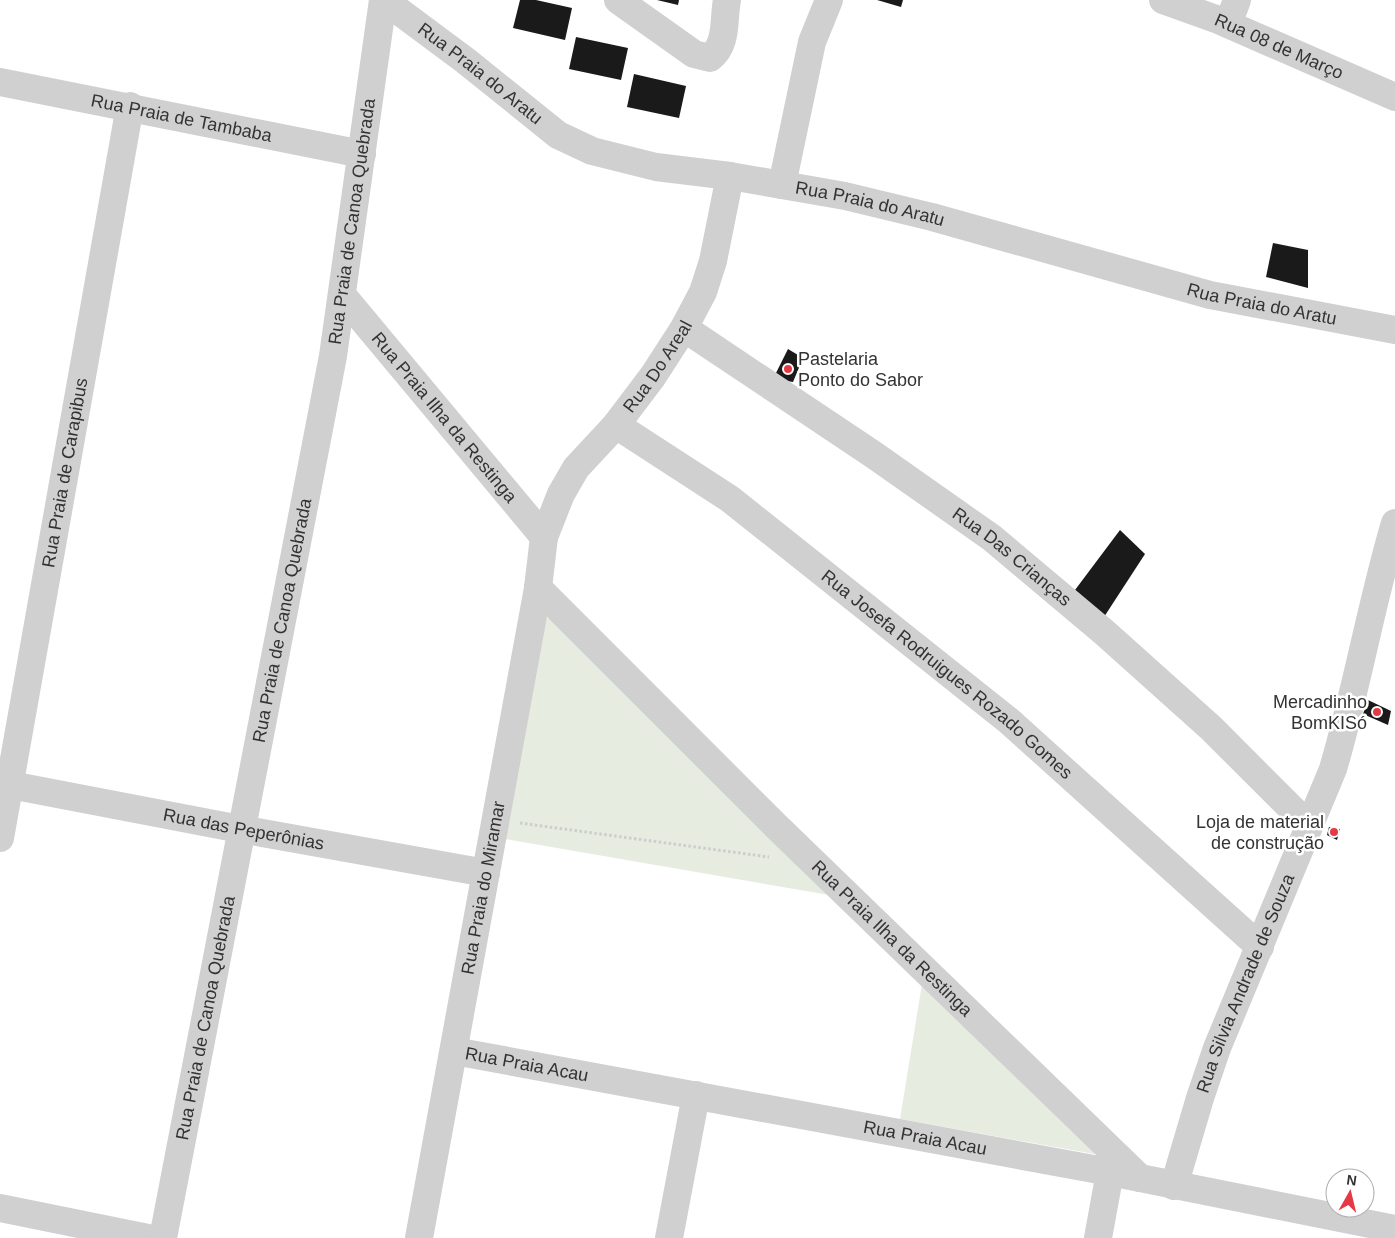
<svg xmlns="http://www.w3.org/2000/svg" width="1395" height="1238" viewBox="0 0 1395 1238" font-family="Helvetica,sans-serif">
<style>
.green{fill:#e6ecdf}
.building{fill:#1a1a1a}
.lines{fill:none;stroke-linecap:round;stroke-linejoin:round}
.path{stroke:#cdcdcd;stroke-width:3;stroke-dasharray:2.5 2.5;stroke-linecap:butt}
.minor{stroke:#d0d0d0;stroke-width:28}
.poi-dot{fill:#e63946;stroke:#fff;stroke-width:2}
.labels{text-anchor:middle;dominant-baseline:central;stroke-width:5;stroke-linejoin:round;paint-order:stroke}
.street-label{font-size:18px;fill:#333;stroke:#fff}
.poi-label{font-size:18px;fill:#333;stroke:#fff;text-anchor:end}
</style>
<rect width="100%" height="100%" fill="#fff"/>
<g class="green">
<path d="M545 618H551L835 896 505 839Z"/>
<path d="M922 984 1100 1155 900 1119Z"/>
</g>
<g class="building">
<path d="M520 0H536L572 8 565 40 513 28Z"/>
<path d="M657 0H679L678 5Z"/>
<path d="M877 0H903L901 7Z"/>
<path d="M576 37 628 48 621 80 569 69Z"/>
<path d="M634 74 686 86 679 118 627 107Z"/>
<path d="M1273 243 1308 250V288L1266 277Z"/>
<path d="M788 349 803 358 793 382 773 379Z"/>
<path d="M1120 530 1145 554 1104 617 1075 590Z"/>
<path d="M1368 700 1391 711 1388 725 1363 714Z"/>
<path d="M1329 827 1340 829 1337 840 1327 835Z"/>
</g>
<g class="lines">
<path class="path" d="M520 823 769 857"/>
<g class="minor">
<path id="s1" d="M384 0 466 61 558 135 592 151 656 167 730 176 845 196 932 217 1210 295 1395 330"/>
<path d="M618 0 694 54 710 58C728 44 723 20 727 0"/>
<path id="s2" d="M1163 0 1216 19 1395 97"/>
<path d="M1228 24 1237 0"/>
<path id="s3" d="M0 82 362 154"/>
<path d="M782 185 812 42 829 0"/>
<path id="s4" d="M343 296 544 537"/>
<path id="s5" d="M684 328 874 455 992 538 1105 633 1211 728 1309 826"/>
<path id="s6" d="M616 425 730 499 1009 721 1260 947"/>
<path id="s7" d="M538 588 776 826 1140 1178"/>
<path id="s8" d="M0 783 240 829 486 873"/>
<path id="s9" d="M0 838 130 106"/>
<path id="s10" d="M454 1051 1110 1172 1395 1229"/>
<path id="s11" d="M1174 1186 1200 1098 1217 1048 1333 769C1357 688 1371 604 1395 523"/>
<path d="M0 1208 148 1238"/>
<path id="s12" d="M163 1238 333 356 383 0"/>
<path id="s13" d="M419 1238 538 588 544 537 561 494 576 468 616 425 653 376 684 328 703 292 713 261 730 176"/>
<path d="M669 1238 696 1095"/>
<path d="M1098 1238 1110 1172"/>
</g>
</g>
<g class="poi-dot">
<circle cx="788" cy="369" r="5"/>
<circle cx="1377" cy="712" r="5"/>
<circle cx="1334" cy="832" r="5"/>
</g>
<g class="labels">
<g class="street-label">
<text stroke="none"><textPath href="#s2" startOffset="125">Rua 08 de Março</textPath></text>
<text stroke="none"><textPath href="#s1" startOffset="121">Rua Praia do Aratu</textPath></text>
<text stroke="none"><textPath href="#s3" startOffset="185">Rua Praia de Tambaba</textPath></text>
<text stroke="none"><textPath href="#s1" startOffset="541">Rua Praia do Aratu</textPath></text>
<text stroke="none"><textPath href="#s12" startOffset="1034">Rua Praia de Canoa Quebrada</textPath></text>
<text stroke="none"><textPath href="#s1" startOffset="946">Rua Praia do Aratu</textPath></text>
<text stroke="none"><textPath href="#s13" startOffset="919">Rua Do Areal</textPath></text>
<text stroke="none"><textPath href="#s4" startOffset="158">Rua Praia Ilha da Restinga</textPath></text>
<text stroke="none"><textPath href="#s9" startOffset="371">Rua Praia de Carapibus</textPath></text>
<text stroke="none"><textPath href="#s5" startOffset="400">Rua Das Crianças</textPath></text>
<text stroke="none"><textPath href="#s12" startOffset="629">Rua Praia de Canoa Quebrada</textPath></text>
<text stroke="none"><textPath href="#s6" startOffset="415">Rua Josefa Rodruigues Rozado Gomes</textPath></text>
<text stroke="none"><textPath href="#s8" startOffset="248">Rua das Peperônias</textPath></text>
<text stroke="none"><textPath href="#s13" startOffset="356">Rua Praia do Miramar</textPath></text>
<text stroke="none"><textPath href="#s7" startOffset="498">Rua Praia Ilha da Restinga</textPath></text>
<text stroke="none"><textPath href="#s11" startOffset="215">Rua Silvia Andrade de Souza</textPath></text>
<text stroke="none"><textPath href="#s12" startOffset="224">Rua Praia de Canoa Quebrada</textPath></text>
<text stroke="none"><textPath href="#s10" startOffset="74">Rua Praia Acau</textPath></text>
<text stroke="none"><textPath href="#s10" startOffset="479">Rua Praia Acau</textPath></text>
</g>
<g class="poi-label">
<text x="798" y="359" text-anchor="start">Pastelaria<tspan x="798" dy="21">Ponto do Sabor</tspan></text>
<text x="1367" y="702">Mercadinho<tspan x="1367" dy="21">BomKISó</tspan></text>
<text x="1324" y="822">Loja de material<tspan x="1324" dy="21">de construção</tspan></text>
</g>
</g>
<g transform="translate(1350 1193) rotate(8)"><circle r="24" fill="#ffffff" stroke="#adadad"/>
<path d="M0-4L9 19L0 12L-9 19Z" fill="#e63946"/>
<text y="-8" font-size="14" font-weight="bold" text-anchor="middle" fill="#333333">N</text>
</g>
</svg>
